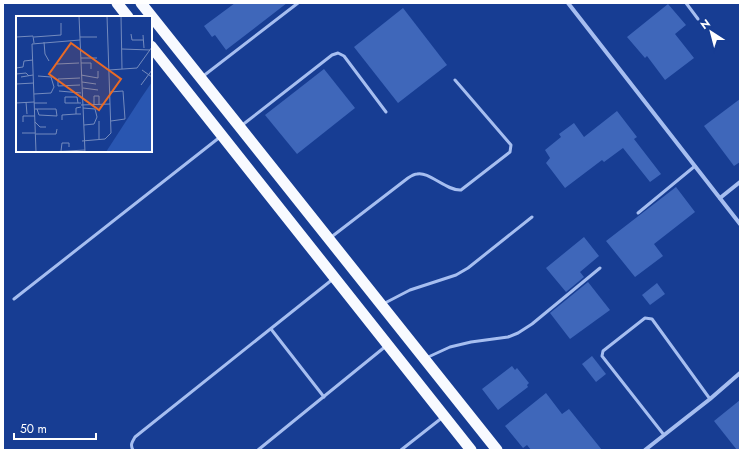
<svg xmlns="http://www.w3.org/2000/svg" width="743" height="453" viewBox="0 0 743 453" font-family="Jost,sans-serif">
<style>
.building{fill:#3f67ba}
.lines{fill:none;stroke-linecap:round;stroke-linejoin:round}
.service{stroke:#a6bef0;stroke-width:3}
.minor{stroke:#a6bef0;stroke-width:4}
.trunk{stroke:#f8faff;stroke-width:11}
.inset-road{fill:none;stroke:#748bbe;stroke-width:1}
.view{fill:#ea6a24;fill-opacity:0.15;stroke:#ea6a24;stroke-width:2}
.inset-edge{fill:none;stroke:#fff;stroke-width:2}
</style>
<rect width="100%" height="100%" fill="#173d93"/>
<g class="building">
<path d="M235 3H287L226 50 215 35 212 37 204 26Z"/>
<path d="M668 4 686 25 675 34 694 58 665 80 647 56 645 58 627 37Z"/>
<path d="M403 8 447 65 398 103 354 47Z"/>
<path d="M324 69 355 108 297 154 265 115Z"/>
<path d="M740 99V162L734 166 704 126Z"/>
<path d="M617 111 637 137 634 139 661 174 650 182 623 148 604 162 602 160 565 188 546 163 550 158 545 150 561 137 559 134 574 123 584 137Z"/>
<path d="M676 187 695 212 654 244 663 256 635 277 606 241Z"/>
<path d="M584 237 599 256 580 272 584 277 566 292 546 268Z"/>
<path d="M588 282 610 310 570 339 550 313Z"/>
<path d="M657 283 665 294 650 305 642 295Z"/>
<path d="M592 356 606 374 596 382 582 364Z"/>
<path d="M512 366 515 370 517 368 529 383 527 385 528 387 498 410 482 389Z"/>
<path d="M546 393 562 414 569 409 602 450H531L527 445 523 448 505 426Z"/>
<path d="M740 400V450H737L714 421Z"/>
</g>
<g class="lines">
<g class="service">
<path d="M686 3 698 19"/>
<path d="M202 77 298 3"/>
<path d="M241 126 332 55 338 53 344 56 386 112"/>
<path d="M638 213 695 166"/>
<path d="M330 238 408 178C411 176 414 174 417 174 429 171 446 191 461 190L510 152 511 145 455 80"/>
<path d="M14 299 220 137"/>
<path d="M383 304 410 290 456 275 468 268 532 217"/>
<path d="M271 329 324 397"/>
<path d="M426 358 450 347 471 342 508 337 518 333 532 324 600 268"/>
<path d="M664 435 602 356 603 351 645 318 652 319 710 399"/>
<path d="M133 450C130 445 132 442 135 437L333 279"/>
<path d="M258 450 386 346"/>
<path d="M401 450 443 417"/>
</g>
<g class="minor">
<path d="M568 3 740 224"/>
<path d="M720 198 740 182"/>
<path d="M645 450 710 399 740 373"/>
</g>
<g class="trunk">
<path d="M117 3 128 17"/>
<path d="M141 3 497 450"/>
<path d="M151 46 471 450"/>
</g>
</g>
<g transform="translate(16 16)">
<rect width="136" height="136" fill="#173d93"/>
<path d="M136 66V136H90L125 82Z" fill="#2956b1"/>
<path class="inset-road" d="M63 0 69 136M105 0 106 53M115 18 116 24H127M127 19 128 32M0 21 17 20 18 27M18 21 45 19V7M64 21H81M28 26 29 38 33 45M106 33 134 34M65 42H81M65 47H75V53M41 48 63 47M0 52 7 51 8 45 17 44M93 54 121 52 136 31M126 54 136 61M0 58 10 57 13 60M65 59 82 62V55M5 61 17 59M64 62 42 63V70L64 69M66 66 80 68M0 68 18 67M125 69 136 54M67 72 82 74M43 75 65 77M94 76 107 75 109 103 95 105M18 78 35 77 38 71 35 61 22 60M10 86 11 98M0 87 18 86M18 87H31M62 87 61 81H49V87H65M65 89 94 88M78 89V80H83V89M65 91 60 92V98H65M67 92 79 93 81 101 78 108 68 109M19 93H40L41 100 23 99 21 93M46 104V99L60 98M83 105V123M7 106V100H19M19 106 24 111H30M6 117H19M20 118H40L41 113M66 125 89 123 95 117 91 0M45 135 46 127H53V131M20 136 16 28 64 24M34 136 69 134"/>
<path class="view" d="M55 27 105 63 83 94 33 58Z"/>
<rect width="136" height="136" class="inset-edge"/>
</g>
<rect width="743" height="453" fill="none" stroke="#ffffff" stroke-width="8"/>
<g transform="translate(711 32) rotate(324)" stroke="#173d93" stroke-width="3" paint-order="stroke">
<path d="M0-3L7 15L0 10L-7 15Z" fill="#ffffff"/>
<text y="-6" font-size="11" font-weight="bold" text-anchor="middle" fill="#ffffff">N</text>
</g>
<path d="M14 433v6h82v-6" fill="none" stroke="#ffffff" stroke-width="2"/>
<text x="20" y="433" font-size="12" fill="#ffffff" stroke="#173d93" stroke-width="3" paint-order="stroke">50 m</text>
</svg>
